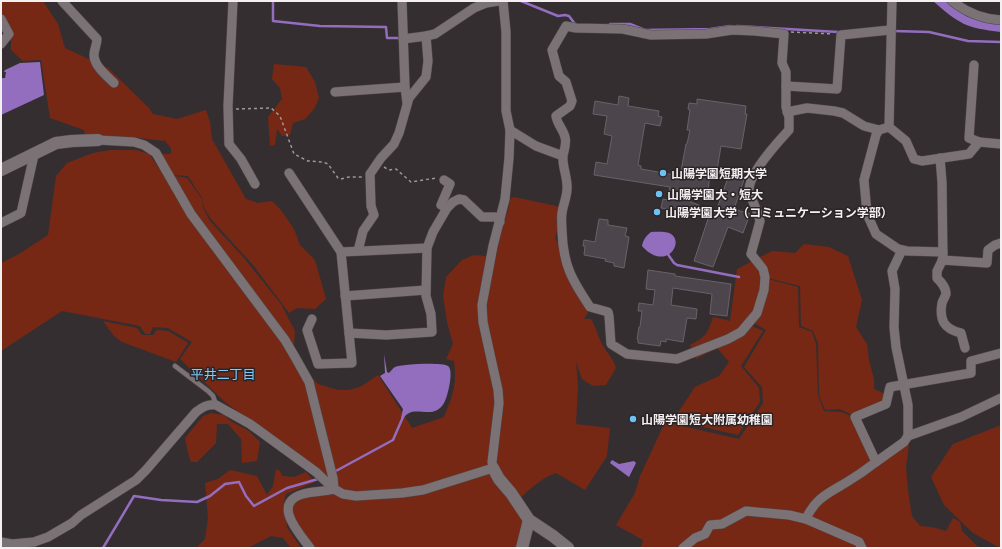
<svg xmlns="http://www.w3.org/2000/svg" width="1002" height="549" viewBox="0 0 1002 549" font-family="'Noto Sans','Noto Sans JP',sans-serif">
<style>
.green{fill:#762814}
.water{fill:#936ebe}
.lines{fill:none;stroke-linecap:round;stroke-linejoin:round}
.stream{stroke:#936ebe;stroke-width:2.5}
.building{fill:#4c464c;stroke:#686268}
.service-casing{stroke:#514a4d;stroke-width:5.5}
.minor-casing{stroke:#514a4d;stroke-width:10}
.tertiary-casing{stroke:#514a4d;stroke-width:13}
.path{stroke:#9d979a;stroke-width:1.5;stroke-dasharray:3 3;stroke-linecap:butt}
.service{stroke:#7b7276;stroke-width:4.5}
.minor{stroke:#7b7276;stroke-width:9}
.tertiary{stroke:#7b7276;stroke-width:12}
.poi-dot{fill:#6dc2f3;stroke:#2b2427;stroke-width:1.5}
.labels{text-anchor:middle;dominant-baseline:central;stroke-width:3;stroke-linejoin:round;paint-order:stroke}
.poi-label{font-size:12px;font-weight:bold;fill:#f4eff1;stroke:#2b2427;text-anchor:start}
.neighbourhood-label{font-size:13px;fill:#7ecbf9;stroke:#2b2427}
</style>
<rect width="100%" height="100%" fill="#352e31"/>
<g class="green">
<path d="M1 1H43L58 24 65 48 108 68 149 108 153 114 177 119 206 110 210 122 212 139 246 199 258 203 272 201 281 210 294 229 300 245 315 260 326 299 315 309 297 308 289 313 253 265 211 219 204 208 202 198 188 176 172 175 161 154H171V148L165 141 130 137 85 138 84 130 50 118 41 60 23 61 11 50V35L1 16Z"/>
<path d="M274 64 306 67 315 82 319 98 314 109 305 119 293 123 290 135 282 136 277 129 275 145 270 146 268 117 282 99 280 88 272 79Z"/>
<path d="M110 150H136L149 154 163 174 187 178 202 199 203 208 210 221 244 258 281 304 295 331 293 360 318 384 338 390H349L362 386 378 375 412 428 444 417C453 394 457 386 454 361L446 359 453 344 447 322 443 296 446 277 462 260 474 255 496 257 498 236 508 211 510 199 514 197 561 207 556 223 559 224 555 238C561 248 561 261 565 271 572 285 581 299 588 313L584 319H591C596 327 598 337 603 346 608 354 613 358 616 368L606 385 593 386 582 379 576 362 578 386 576 424 610 428 607 456 585 490 556 473C539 479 527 492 514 504L525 521 519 548H315L297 523 291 510 294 503 305 497 320 495 327 477 226 403 180 359 192 342 168 328 153 327 150 334H145L140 326 62 311 1 351V263L19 254 48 235 56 176 67 163 93 153Z"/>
<path d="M804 244 829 247 848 256 862 300 856 327 867 344 869 360 874 379V389L885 394V402L854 416 840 409 825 410 819 395 818 343 813 331 801 326 800 286 768 278 760 277 759 288 752 326 763 331 741 366 759 388 760 402 738 435 673 420 695 387 719 376 729 362 717 348 696 359 690 345C706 337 708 333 713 317L730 321 737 269 772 251 795 253Z"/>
<path d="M768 279 798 287 799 327 812 332 816 344 818 395 824 411 841 412 854 417 876 464 909 444 906 467 908 490 912 516 920 526 932 527 946 531 953 518 960 522 962 531 979 548H641L643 540 616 525 635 493 640 476 666 420 674 424 739 439 763 403 762 387 744 367 766 330 754 323 763 308Z"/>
<path d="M103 321 137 328 142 335H153L157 330 168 331 188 343 176 362 122 342 114 336Z"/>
<path d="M211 413 224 415 232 422 249 431 260 442 257 461 242 463 241 439 228 424H217L216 443 197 462H191L188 453 185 438 203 416Z"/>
<path d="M1001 425V548H1000L973 533 944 505 931 477 953 444Z"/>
<path d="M276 469 280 471 282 476 294 477 306 472 315 482 286 494 284 502 287 527 301 548H291L283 538 271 536 248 548H196L205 539 208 518 205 483 218 479 230 470 257 476 267 495 273 486Z"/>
</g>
<g class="water">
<path d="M933 1H945L966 16 977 20 1001 24V32C966 28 959 24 933 1Z"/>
<path d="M40 62 44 95 1 115V83L2 78H5L6 72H4L5 70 20 63Z"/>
<path d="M651 232C657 232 666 231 671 234 685 243 665 272 642 246 643 240 646 236 651 232Z"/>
<path d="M384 354 387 372 389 373C391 371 393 368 395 367 402 364 442 362 448 366 454 370 448 395 445 401 434 424 413 401 403 419L401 418 403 409 380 376 385 373Z"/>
<path d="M612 460 619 464 634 461 636 463 629 477 610 463Z"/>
</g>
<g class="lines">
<g class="stream">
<path d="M273 1V21L320 26 386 27 387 38H402"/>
<path d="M521 1 558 16 565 15 569 16 575 24"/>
<path d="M610 24H630L645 30 710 29 730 26"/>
<path d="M737 26 838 32"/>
<path d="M894 31 929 32 968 41 1001 42"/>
<path d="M667 253 674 263 677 265 739 277"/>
<path d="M334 472 393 440 403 417"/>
<path d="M103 548 134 496 161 500 197 502 210 496 225 484 239 482 246 496 254 506 287 488 318 479"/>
</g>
</g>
<g class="building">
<path d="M619 96 629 98 628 106 659 111 658 116 662 117 660 126 645 123 638 165 641 166V169L680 176 686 144H687L690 130H687L690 110 688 109 689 103 697 104V99L746 106 745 114H747L741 149 721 146 716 176 710 175 707 197 669 191 670 187 594 175 596 162 607 164 612 136 604 134 607 116 593 114 595 101 618 105Z"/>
<path d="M730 172 745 177 734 209 750 214 743 233 728 227 713 267 694 261 709 216 714 217Z"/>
<path d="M669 194 699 205 698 214 661 208 663 199 668 200Z"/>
<path d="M599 219 608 220V225L627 228 625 236 629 237 624 268 614 266V263L605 261 606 259 584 255 585 246H583L584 240 595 242Z"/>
<path d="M648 270 675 274V276L731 284 727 316 710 314 712 294 673 288 671 305 697 309 696 319 687 318 683 342 666 339V342L661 341 660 346 638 343V339H637L639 327H640L642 311H638L639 303 653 305 655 290 646 289Z"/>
</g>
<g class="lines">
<g class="service-casing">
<path id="service" d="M175 366 208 391 213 396 216 405"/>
</g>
<g class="minor-casing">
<g id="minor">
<path d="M62 1 97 39C97 45 94 49 94 55 94 66 107 76 114 83"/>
<path d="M233 1 228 106 229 144 241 159 255 184"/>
<path d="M402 1 405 87 407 103"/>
<path d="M952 1C967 13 982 19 1001 20"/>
<path d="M1 19 9 34 1 44"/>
<path d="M403 39 426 36 435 34 474 8 486 3 499 1"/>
<path d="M974 65 969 138 979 142"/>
<path d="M786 86 837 89 841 35 890 30"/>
<path d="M335 92 405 87"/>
<path d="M787 112 807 108 834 111 843 113 864 126 879 130"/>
<path d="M889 127 879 130 876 135 864 180 867 214 876 234 898 249 907 251 943 252"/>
<path d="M889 127 906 141 914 159 922 161 969 154 979 142 1001 144"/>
<path d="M889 127 892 1"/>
<path d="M510 130 536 146 563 156C562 167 568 178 567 189 567 197 563 205 562 213 561 219 562 225 562 231 563 265 572 280 590 307L608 312 609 316 611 344 627 354 677 359 728 339 741 332 757 313 764 290 765 277 763 269 751 254 760 221 758 214 749 192C747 175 778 142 789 130V117L786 107V72L782 63 784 34 755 31 732 30 706 34 651 35 623 29 576 28 566 26 552 50 559 76 566 82 572 101 570 106 556 116C557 124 563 129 565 137 567 143 564 150 563 156"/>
<path d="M98 140 134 142 144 145 156 153 191 214 285 340 295 357 309 382 333 478 334 489"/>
<path d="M940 158 942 182 943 259 937 271V278C941 282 946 287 946 294 945 297 943 300 942 303 939 320 944 329 961 333L965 348"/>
<path d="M289 173 341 252 349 333 386 335 432 332 431 314 426 296 427 248 433 232 447 208 453 202 459 199 464 200 482 217H496L500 222"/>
<path d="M444 180 450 184 441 205 447 208"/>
<path d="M1 223 21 213 34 155"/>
<path d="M902 250 892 271 895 289 894 327 896 347 908 405V436"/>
<path d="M358 251 363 231 374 215 371 206 370 174 381 158 394 144 399 133 409 98 426 77 428 61 426 36"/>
<path d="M341 252 427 248"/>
<path d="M942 260 987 263 988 250 995 245 1001 243"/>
<path d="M345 296 426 290"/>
<path d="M312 319 307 330 318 364 352 363 349 333"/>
<path d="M876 462 904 442 908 436 961 417 1001 398"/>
<path d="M806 519C815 498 829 493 847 482 857 476 867 469 876 462L855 417 886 404 890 387 971 373V361L1001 353"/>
<path d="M1 542 12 544 34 542 48 537 72 523 81 515 136 480 146 470 196 412C203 407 207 404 216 405L250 424 316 472 334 489 343 494 356 496 402 493 423 490 493 468 492 462 499 403 498 390 488 345 483 322 482 305 493 246 505 199 509 158 510 130 506 111V32L503 1"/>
<path d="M310 548C299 533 271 503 303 494 313 491 324 492 334 489"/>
<path d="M683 548 695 538 705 534 710 525 722 524 746 511 789 515 806 519 859 542 862 548"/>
</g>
</g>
<g class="tertiary-casing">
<g id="tertiary">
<path d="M1 170 56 143 72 141 98 140"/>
<path d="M493 468 499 479 511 493 529 520 553 536 568 548"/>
<path d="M522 548 529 520"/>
</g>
</g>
<g class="path">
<path d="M791 32 833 34"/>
<path d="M236 109 271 108 280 116 294 154 308 161 323 162 328 164 338 178 341 179 349 177H362"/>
<path d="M384 167 389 170 396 169 411 182 436 178"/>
</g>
<use href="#service" class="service"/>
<use href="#minor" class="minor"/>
<use href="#tertiary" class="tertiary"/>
</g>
<g class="poi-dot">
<circle cx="663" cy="173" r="4"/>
<circle cx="659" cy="194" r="4"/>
<circle cx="657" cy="212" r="4"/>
<circle cx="633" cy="419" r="4"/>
</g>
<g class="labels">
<g class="poi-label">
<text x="671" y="173">山陽学園短期大学</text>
<text x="667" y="194">山陽学園大・短大</text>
<text x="665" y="212">山陽学園大学（コミュニケーション学部）</text>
<text x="641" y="419">山陽学園短大附属幼稚園</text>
</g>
<g class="neighbourhood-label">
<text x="223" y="374">平井二丁目</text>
</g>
</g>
<rect width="1002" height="549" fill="none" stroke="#f4eff1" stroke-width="4"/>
</svg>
